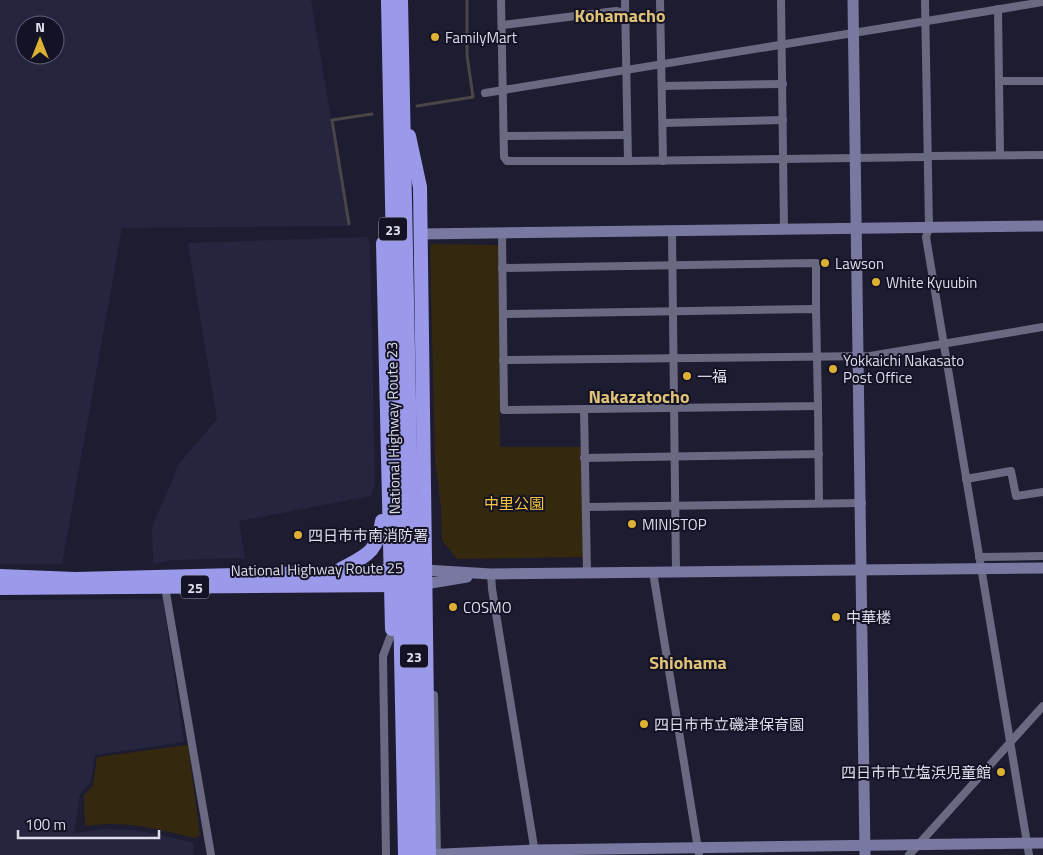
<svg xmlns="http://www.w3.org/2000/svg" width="1043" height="855" viewBox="0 0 1043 855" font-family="'Titillium Web','Noto Sans JP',sans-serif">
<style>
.built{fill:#25253f;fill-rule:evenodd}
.green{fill:#34290e}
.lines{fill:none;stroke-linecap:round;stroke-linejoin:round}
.stream{stroke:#4b4547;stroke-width:3}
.street{stroke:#696a82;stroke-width:8}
.secondary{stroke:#7878a1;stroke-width:11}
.highway{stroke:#9a99ea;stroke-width:14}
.poi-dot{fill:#ddb133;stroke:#141326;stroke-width:2}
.labels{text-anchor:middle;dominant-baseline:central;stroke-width:4;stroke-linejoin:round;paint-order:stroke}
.shield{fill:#141326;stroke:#a1a1b1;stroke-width:1}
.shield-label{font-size:14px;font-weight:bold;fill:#dddeec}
.poi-label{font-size:15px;fill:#dddeec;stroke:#141326;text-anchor:start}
.street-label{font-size:15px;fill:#dddeec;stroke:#141326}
.park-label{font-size:15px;fill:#f5c53c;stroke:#141326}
.quarter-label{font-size:18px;font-weight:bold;fill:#e1c378;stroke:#141326}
</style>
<rect width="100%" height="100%" fill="#1d1c30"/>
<g class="built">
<path d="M0 0H311L349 226 122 228 62 564H0ZM25 25H55V55H25Z"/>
<path d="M367 237 370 244 375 484 371 496 239 521 245 558 172 560 153 564 152 527 179 464 217 419 188 243Z"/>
<path d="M163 599 184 742 95 755 91 782 80 794 74 833 102 829 136 830 162 835 194 843 193 855H0V600Z"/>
</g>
<g class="green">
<path d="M432 244 498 245 500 447H581L583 557 457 559 442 540 441 507 435 461 430 248Z"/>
<path d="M188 745 200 835 194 838C155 828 125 820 85 826L84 795 93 786 97 757Z"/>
</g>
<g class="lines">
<g class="stream">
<path d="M417 106 473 97 467 55V0"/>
<path d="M349 224 332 120 372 114"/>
</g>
<g class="street">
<path d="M501 0 504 157 507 161H628"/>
<path d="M625 0 628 161 928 157"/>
<path d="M660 0 663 161"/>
<path d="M781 0 784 230"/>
<path d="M925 0 929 228 926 237 1029 855"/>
<path d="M998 9 1000 155"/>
<path d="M503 25 616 11 625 13"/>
<path d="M999 81H1043"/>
<path d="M662 86 783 84"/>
<path d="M485 93 1043 2"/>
<path d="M663 123 783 120"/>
<path d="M505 136 627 135"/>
<path d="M928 156 1043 155"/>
<path d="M672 232 676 572"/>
<path d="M502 234 504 410 818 406 816 309 503 314"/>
<path d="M502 268 816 263V309"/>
<path d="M503 360 870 356 1043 327"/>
<path d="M818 406 819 503"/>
<path d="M584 410 587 573"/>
<path d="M584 458 819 454"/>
<path d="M966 479 1011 471 1016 496 1043 492"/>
<path d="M586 507 862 503"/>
<path d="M979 557 1043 556"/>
<path d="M653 572 699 855"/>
<path d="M491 574 492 589 535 853"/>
<path d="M165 587 211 855"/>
<path d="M434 695 437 855"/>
<path d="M386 855 383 656 392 632"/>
<path d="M909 855 1043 706"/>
</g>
<g class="secondary">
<path d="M853 0 865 855"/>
<path d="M420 234 1043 226"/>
<path d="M425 570 491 574 1043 568"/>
<path d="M425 584 467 577"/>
<path d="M421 855 535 850 1043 843"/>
</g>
<g class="highway">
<path d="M388 0 405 855"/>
<path d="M401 0 418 855"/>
<path d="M409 136 420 187 429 855"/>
<path d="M383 243 392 629"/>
<path d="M341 569C367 555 377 553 382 521"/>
<path d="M0 576 75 579 399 571"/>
<path d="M0 588 397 585"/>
</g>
</g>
<g class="poi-dot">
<circle cx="435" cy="37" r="5"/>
<circle cx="825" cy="263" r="5"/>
<circle cx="876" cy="282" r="5"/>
<circle cx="833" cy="369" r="5"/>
<circle cx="687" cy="376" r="5"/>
<circle cx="632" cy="524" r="5"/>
<circle cx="298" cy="535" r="5"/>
<circle cx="453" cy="607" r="5"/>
<circle cx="836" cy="617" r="5"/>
<circle cx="644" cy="724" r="5"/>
<circle cx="1001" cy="772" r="5"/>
</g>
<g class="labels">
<g class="shield">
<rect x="379" y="217.5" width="28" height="23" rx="4"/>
<rect x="181" y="575.5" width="28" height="23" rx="4"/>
<rect x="400" y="644.5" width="28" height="23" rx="4"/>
</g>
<g class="shield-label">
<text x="393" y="229">23</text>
<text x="195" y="587">25</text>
<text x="414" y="656">23</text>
</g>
<g class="poi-label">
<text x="445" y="37">FamilyMart</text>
<text x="835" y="263">Lawson</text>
<text x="886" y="282">White Kyuubin</text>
<text x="843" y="360">Yokkaichi Nakasato<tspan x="843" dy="17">Post Office</tspan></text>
<text x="697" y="376">一福</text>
<text x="642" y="524">MINISTOP</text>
<text x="308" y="535">四日市市南消防署</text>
<text x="463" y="607">COSMO</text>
<text x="846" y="617">中華楼</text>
<text x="654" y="724">四日市市立磯津保育園</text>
<text x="991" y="772" text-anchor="end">四日市市立塩浜児童館</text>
</g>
<g class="street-label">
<text transform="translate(393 428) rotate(-91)">National Highway Route 23</text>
<text transform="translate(317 569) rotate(-1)">National Highway Route 25</text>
</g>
<g class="park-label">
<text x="514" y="503">中里公園</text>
</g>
<g class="quarter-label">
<text x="620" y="15">Kohamacho</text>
<text x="639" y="396">Nakazatocho</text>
<text x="688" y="662">Shiohama</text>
</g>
</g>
<g transform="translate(40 40)"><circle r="24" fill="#141326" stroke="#646475"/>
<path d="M0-4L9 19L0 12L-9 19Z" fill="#ddb133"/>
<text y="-8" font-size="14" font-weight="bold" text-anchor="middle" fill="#dddeec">N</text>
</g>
<path d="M18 830v8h141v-8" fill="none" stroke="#dddeec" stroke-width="2.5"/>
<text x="25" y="830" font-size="15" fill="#dddeec" stroke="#141326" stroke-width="4" paint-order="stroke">100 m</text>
</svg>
